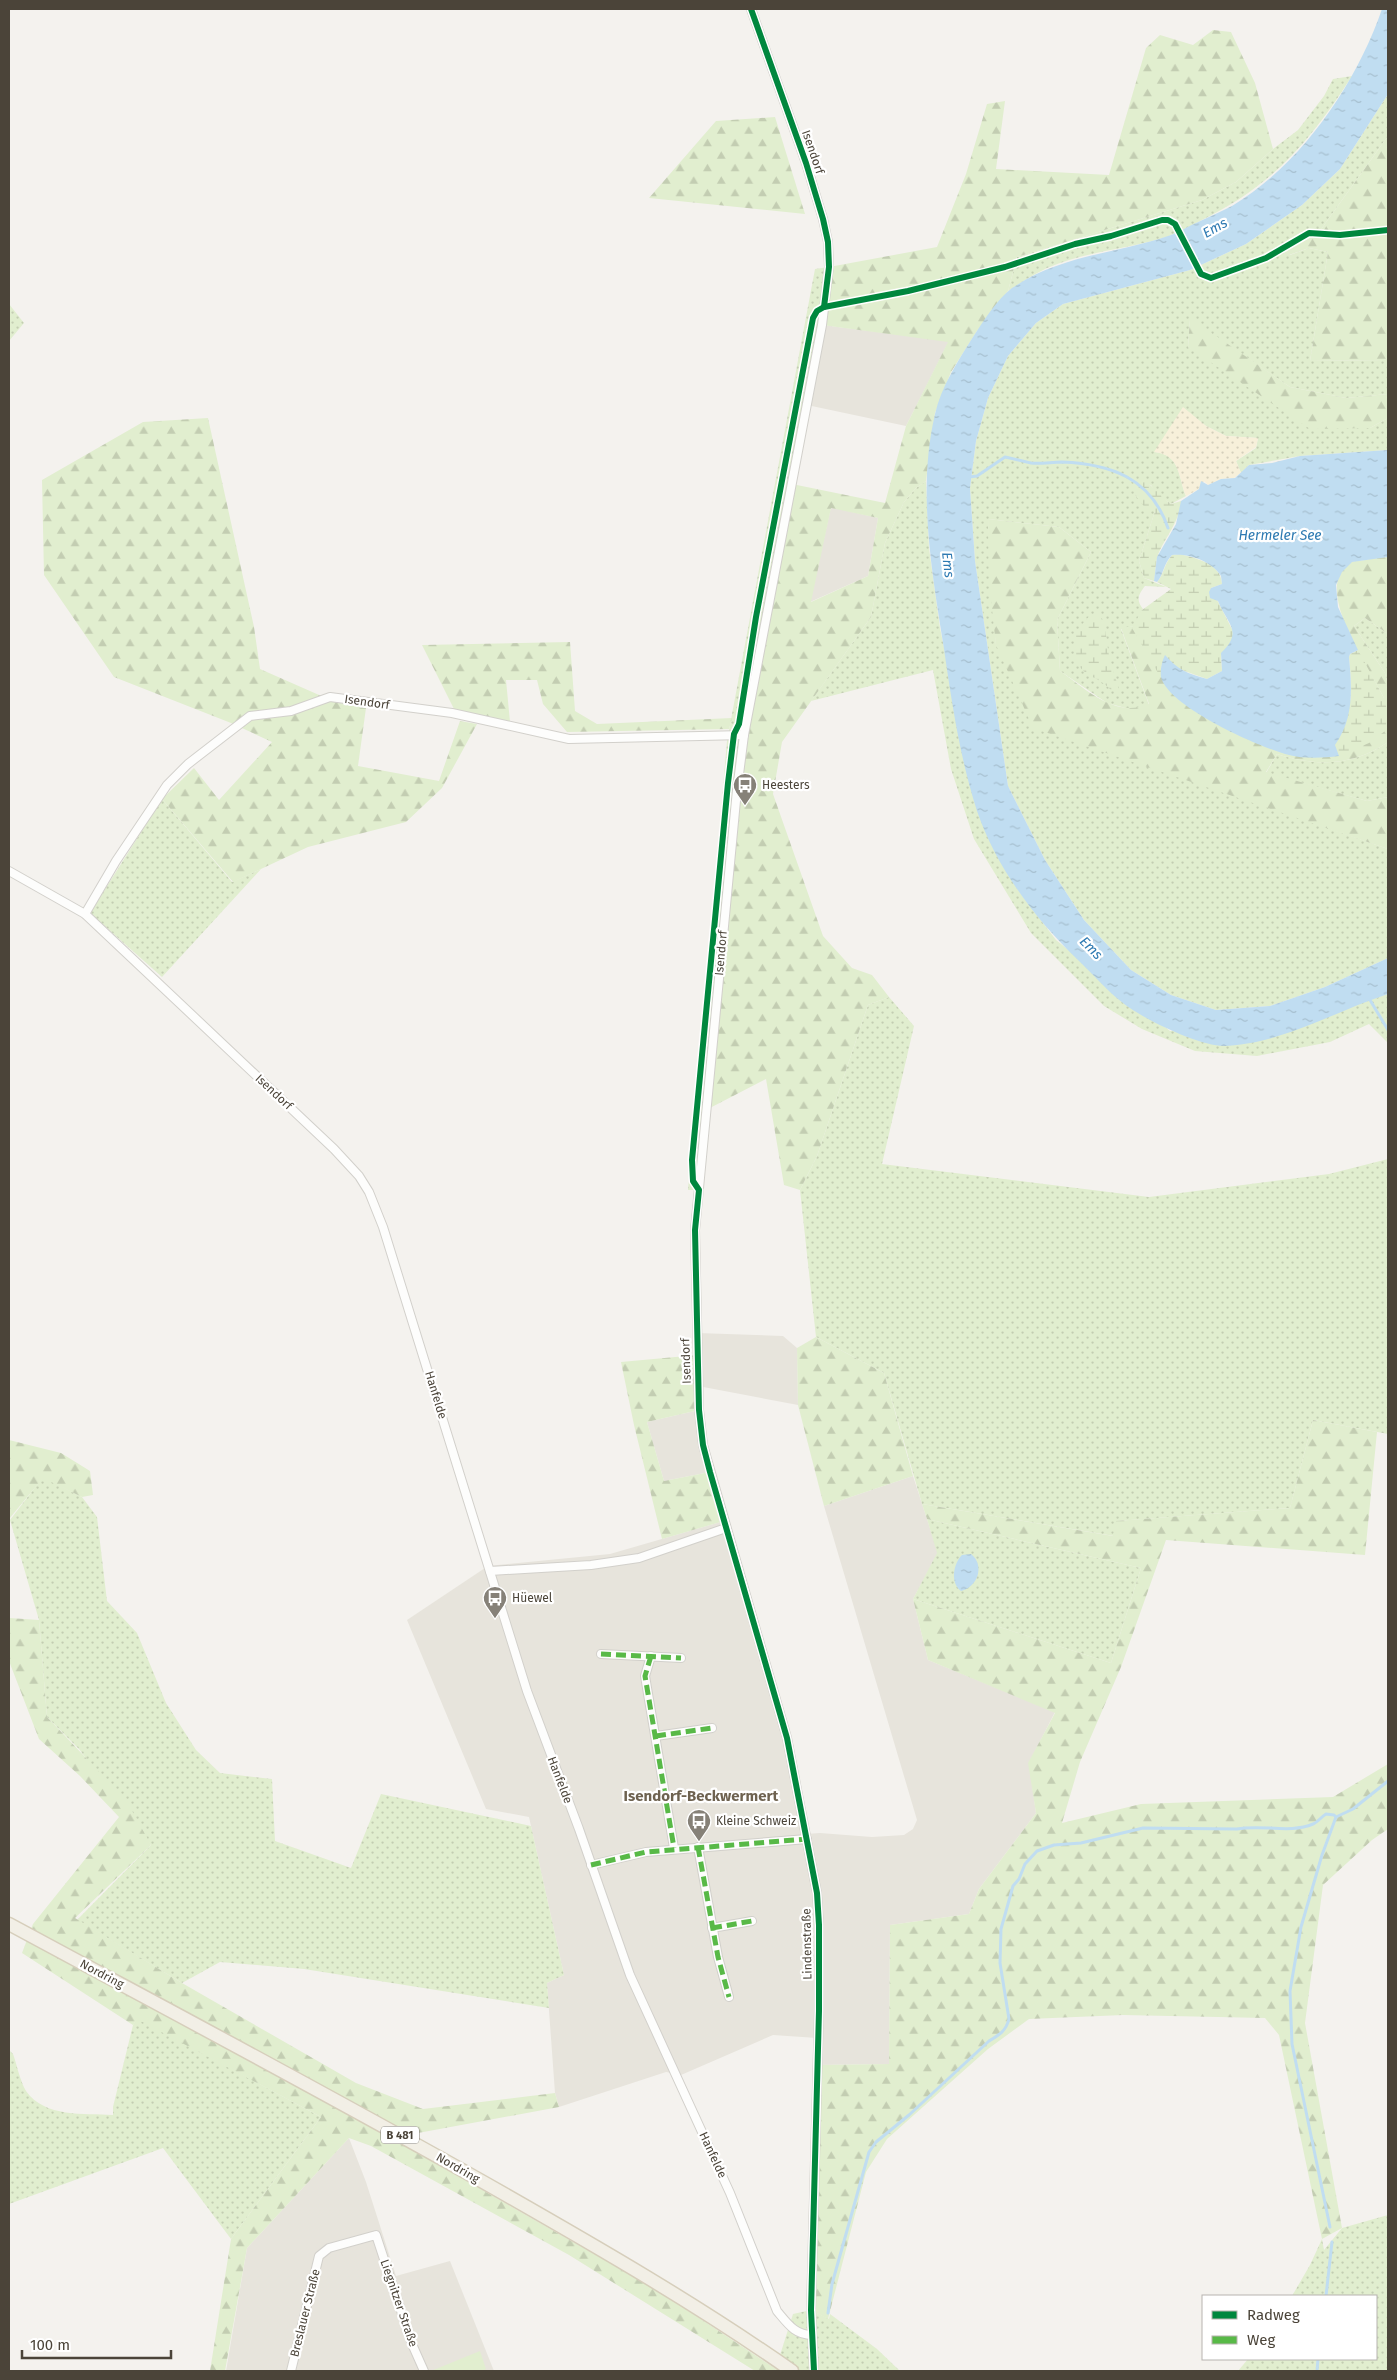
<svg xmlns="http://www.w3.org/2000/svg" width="1397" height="2380" viewBox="0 0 1397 2380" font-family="'Fira Sans',sans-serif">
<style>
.residential{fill:#e7e4dc}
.grass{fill:url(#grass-dots)}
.forest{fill:url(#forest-firs);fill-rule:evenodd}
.wetland{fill:url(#wetland-marsh)}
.sand{fill:url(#sand-dots)}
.park{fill:#e1eecf}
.water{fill:url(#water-ripples)}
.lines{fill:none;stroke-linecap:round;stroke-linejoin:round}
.stream{stroke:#c0ddf1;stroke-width:3}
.street-casing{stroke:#d2d0cb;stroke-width:10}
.primary-casing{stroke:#d6cebb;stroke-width:15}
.street{stroke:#fdfdfc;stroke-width:8}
.primary{stroke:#f2efe6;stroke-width:12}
.quiet{stroke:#58b947;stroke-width:5;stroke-dasharray:10 5;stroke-linecap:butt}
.cycleway-casing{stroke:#fff;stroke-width:9}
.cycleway{stroke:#00873e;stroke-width:6}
.labels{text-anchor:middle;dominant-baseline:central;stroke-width:4.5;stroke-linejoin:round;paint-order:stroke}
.shield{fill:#fff;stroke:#817c74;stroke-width:1}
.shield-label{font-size:11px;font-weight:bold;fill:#4b4439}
.street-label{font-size:12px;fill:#4b4439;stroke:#fff}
.poi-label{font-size:12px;fill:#4b4439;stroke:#fff;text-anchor:start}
.water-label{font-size:14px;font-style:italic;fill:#2e7ab2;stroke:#fff}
.quarter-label{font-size:15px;font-weight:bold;fill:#6e6250;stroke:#fff}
</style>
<defs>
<pattern id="grass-dots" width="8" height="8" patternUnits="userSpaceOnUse" patternTransform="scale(1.25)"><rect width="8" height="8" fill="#e1eecf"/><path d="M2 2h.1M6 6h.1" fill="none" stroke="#c3cdb2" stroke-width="1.8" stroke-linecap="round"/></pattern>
<pattern id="forest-firs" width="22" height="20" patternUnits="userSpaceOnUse" patternTransform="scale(1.25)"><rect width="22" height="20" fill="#e1eecf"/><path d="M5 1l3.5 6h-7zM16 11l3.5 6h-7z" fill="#c3cdb2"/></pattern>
<pattern id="wetland-marsh" width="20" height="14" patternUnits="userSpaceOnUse" patternTransform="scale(1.25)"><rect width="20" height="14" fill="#e1eecf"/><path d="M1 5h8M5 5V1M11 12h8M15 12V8" fill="none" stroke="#c3cdb2"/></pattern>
<pattern id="sand-dots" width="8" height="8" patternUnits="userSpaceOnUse" patternTransform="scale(1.25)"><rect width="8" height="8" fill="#f7f0da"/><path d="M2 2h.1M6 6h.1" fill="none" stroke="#d5cfbc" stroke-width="1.8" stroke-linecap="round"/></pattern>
<pattern id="water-ripples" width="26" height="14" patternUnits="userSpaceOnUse" patternTransform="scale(1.25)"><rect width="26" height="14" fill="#c0ddf1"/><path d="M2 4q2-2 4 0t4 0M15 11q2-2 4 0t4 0" fill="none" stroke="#a6bfcf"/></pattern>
</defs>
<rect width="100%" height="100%" fill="#f4f2ee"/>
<g class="residential">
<path d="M822 325 949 341 906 426 807 405Z"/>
<path d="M831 507 878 518 868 576 810 602Z"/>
<path d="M697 1333 783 1336 797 1348 798 1405 698 1386Z"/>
<path d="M699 1410 710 1472 664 1481 647 1422Z"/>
<path d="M913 1476 938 1553 913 1599 928 1660 1055 1712 1029 1763 1036 1813 979 1889 969 1914 890 1925 889 2064 816 2065 817 2038 773 2035 681 2075 666 2072 559 2107 555 2093 547 1983 564 1975 529 1817 486 1809 407 1620 488 1566 610 1554 724 1521 787 1738 806 1834 820 1833 872 1837 904 1835 913 1829 917 1820 824 1506Z"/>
<path d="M349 2138 366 2182 396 2276 450 2261 494 2371H226L247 2248Z"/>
</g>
<g class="grass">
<path d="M1352 76C1310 142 1271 187 1200 221 1190 226 1180 232 1169 236 1130 249 1086 251 1047 268 1034 274 1021 283 1008 291L1017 257 1202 200 1236 182 1273 149 1298 130 1324 96 1333 79Z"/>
<path d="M1388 94V136L1322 228 1286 251 1290 255 1309 248 1328 252 1310 361 1384 360 1388 358V394L1346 398 1290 387 1190 319 1188 347 1370 428 1388 418V450L1300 456 1249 465 1241 473 1236 461 1256 448 1258 438 1226 436 1206 426 1183 408 1155 452C1181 455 1178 477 1186 496L1171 504 1157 494 1151 485 1136 482 1135 495 1155 511 1139 561 1144 578 1166 587 1145 586C1138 595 1136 600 1143 609L1134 626 1121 629 1149 705 1133 710 1107 703 1060 671 1057 620 1091 552 1059 527 988 519 996 645 1288 814 1388 849V958L1325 987 1270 1006 1216 1010 1171 995 1131 970 1084 920 1045 860 1008 786 975 561 970 488 976 441 988 398 1008 356 1036 323 1063 304 1190 270 1246 244 1302 205 1340 169Z"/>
<path d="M829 267 744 735 699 1190H688L727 741 815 269Z"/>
<path d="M9 304 24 323 9 341Z"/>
<path d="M926 481 929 548 940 628 978 812 995 851 1021 894 1056 940 1170 1031 1351 1006 1388 994V1043L1369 1024 1330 1042 1257 1056 1195 1051 1142 1029 1104 1006 1031 933 974 839 951 769 933 670 811 701 871 617 885 543 904 502 916 488Z"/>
<path d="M1365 618 1388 634V685L1385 673 1354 626Z"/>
<path d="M1388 742V797L1367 801 1266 773 1277 754C1317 767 1353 766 1388 742Z"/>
<path d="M162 799 232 882 261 869 162 977 90 913Z"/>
<path d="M889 997 914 1026 882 1164 1149 1197 1329 1174 1388 1159V1434L1313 1420 1290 1508 1117 1521 1114 1536 922 1504 884 1373 816 1337 800 1190 817 1156 868 1005Z"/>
<path d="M43 1477 82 1497 97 1517 107 1601 137 1633 166 1703 196 1750 220 1773 272 1779 275 1841 351 1868 381 1794 531 1826 564 1975 547 1983 549 2008 304 1969 220 1962 182 1983 77 1920 151 1845 79 1749 47 1717 39 1620 10 1520Z"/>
<path d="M927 1519 1141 1568 1111 1663 913 1599 937 1553Z"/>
<path d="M137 2018 321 2117 231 2239 163 2148 9 2204V2050L13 2054C17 2065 20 2081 26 2091 45 2118 84 2113 113 2115V2107L133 2025Z"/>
<path d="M1388 2215V2371H1238L1248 2359H1376V2296H1292L1310 2265 1322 2239 1324 2250 1342 2228Z"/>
<path d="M811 2310 829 2319 830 2314 877 2349 900 2371H775L793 2314Z"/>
</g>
<g class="forest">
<path d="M1213 30 1231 32 1255 83 1273 149 1236 182 1202 200 1017 257 1008 291 977 331 951 372 935 413 926 481 916 488 904 502 885 543 871 617 782 742 773 794 823 936 852 968 872 975 889 997 868 1005 817 1156 800 1190 784 1185 766 1079 706 1110 737 790 792 484 885 503 906 426 948 342 822 325 829 267 937 247 966 174 987 104 1005 101 996 169 1109 175 1146 48 1160 35 1193 45ZM831 508 878 518 868 576 811 602Z"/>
<path d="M775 117 805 214 649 198 716 121Z"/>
<path d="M1388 136V358L1384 360 1310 361 1328 252 1309 248 1289 255 1286 251 1322 228Z"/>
<path d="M1190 318 1290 387 1346 398 1388 394V418L1370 428 1310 429 1188 347Z"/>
<path d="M208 418 254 627 260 669 335 702 366 708 358 766 439 781 460 721 477 724 442 788 406 822 308 847 233 882 162 799 194 768 219 800 272 742 231 723 114 677 44 575 42 480 143 422Z"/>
<path d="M988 519 1059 527 1091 552 1057 620 1060 671C1086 689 1116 719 1149 704L1121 628 1134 626 1133 628C1153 661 1164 688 1196 712L1384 698C1370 670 1311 587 1350 563 1354 560 1361 561 1365 560 1373 558 1380 557 1388 557V634L1365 618 1354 626 1385 673 1388 685V742C1353 766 1317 767 1277 754L1266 772 1367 801 1388 797V849L1033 728 996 645 989 582Z"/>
<path d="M570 642 575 711 597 724 732 718 729 729 567 732 543 704 537 680H506L510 722 454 709 422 645Z"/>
<path d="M816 1337 884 1373 913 1476 824 1506 798 1405 797 1348Z"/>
<path d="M697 1355 699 1410 647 1422 664 1481 710 1472 724 1521 662 1539 634 1425 621 1362Z"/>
<path d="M1313 1420 1377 1432 1365 1555 1166 1540 1121 1667 1080 1762 1062 1823 1141 1804 1333 1797 1388 1764V1829L1372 1840 1323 1885 1305 2023 1342 2228 1322 2239 1279 2035 1265 2018 1123 2015 1029 2019 988 2049 887 2139 866 2172 828 2319 811 2310 816 2065 889 2064 890 1925 969 1914 979 1889 1036 1813 1028 1763 1055 1713 928 1660 913 1599 1111 1663 1141 1568 927 1519 922 1504 1113 1536 1116 1521 1290 1508Z"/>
<path d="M9 1440 61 1453 90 1471 93 1495 82 1497 43 1478 9 1519Z"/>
<path d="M9 1618 39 1620 47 1717 126 1800 151 1845 75 1918 182 1983 356 2083 423 2109 555 2093 559 2107 418 2133 409 2148 657 2290 776 2369 775 2371H755L569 2255 371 2146 349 2138 247 2248 225 2371H210L231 2239 321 2117 137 2019 133 2025 22 1953 33 1924 119 1817 80 1776 39 1739 9 1661Z"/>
</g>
<g class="wetland">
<path d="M1143 480C1153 485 1161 497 1171 504L1181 501V504C1178 522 1168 534 1160 550 1155 560 1156 571 1154 581L1144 578 1139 561 1155 511 1146 509 1135 495V482Z"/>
<path d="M1180 554C1197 559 1221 563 1222 584L1211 588 1234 633 1233 639 1221 656 1222 671 1207 679 1162 663 1161 678 1132 628 1142 610 1171 589 1157 582C1164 574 1164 564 1172 555Z"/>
<path d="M1097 613 1104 621 1109 656 1119 690H1111C1097 674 1076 677 1075 651 1074 642 1074 636 1079 629 1084 622 1088 615 1097 613Z"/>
<path d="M1358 650 1384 698 1388 715 1385 731 1369 743 1339 756 1334 745C1354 718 1352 689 1349 657L1350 654Z"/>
</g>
<path class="sand" d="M1183 407 1206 426 1226 436 1258 438 1256 447 1236 461 1241 473 1234 478 1221 479 1208 485 1204 481 1199 489 1186 496C1178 477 1181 455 1154 452Z"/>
<path class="park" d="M480 2351 486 2369 482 2371H431Z"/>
<g class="water">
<path d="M1382 9H1388V94L1340 169 1302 205 1246 244 1190 270 1063 304 1036 323 1008 356 988 398 976 441 970 488 975 561 1008 786 1045 860 1084 920 1131 970 1171 995 1216 1010 1270 1006 1325 987 1388 958V994C1351 1006 1315 1025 1278 1036 1265 1041 1238 1046 1224 1046 1199 1046 1143 1019 1123 1003 1107 991 1093 974 1078 960 1035 919 996 867 977 811 960 758 952 704 944 649 932 573 917 491 935 414 941 387 958 361 973 337 983 322 997 299 1012 288 1061 255 1114 254 1168 236 1178 233 1187 227 1196 223 1208 217 1221 212 1232 206 1302 164 1356 84 1382 9Z"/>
<path d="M1388 450V557L1352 562 1342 572 1336 585 1338 607 1358 650 1350 654 1349 657C1352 689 1354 718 1335 745L1339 756C1323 758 1304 759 1289 755 1261 748 1168 707 1161 677 1160 670 1162 661 1165 655 1177 669 1188 674 1207 679L1222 671 1221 653C1244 631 1227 624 1218 601L1210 598 1209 592 1211 588 1222 584 1221 576C1212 561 1188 553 1172 555 1163 564 1164 574 1157 582L1154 581 1157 557 1176 524 1181 501 1199 489 1201 481 1208 485 1221 479 1235 478 1249 465 1272 463 1300 456Z"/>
<path d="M971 1554C985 1565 978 1587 961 1591 950 1583 953 1564 962 1555Z"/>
</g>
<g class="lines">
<g class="stream">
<path d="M969 477 977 476 1005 457C1014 459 1023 461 1031 463 1041 464 1052 462 1062 462 1111 464 1151 478 1168 528"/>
<path d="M1370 1000 1388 1030"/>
<path d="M1330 2227 1292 2044 1290 1991 1301 1927 1322 1855 1336 1817 1353 1809 1388 1781"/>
<path d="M1326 2296 1332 2242"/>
<path d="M828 2313 832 2284 869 2152 876 2142 909 2115 989 2041C999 2035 1006 2031 1009 2019L1000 1963 1001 1929 1013 1886 1019 1879 1025 1864 1037 1851 1054 1845 1081 1843 1143 1828 1237 1829C1262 1824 1290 1834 1313 1824 1318 1822 1321 1817 1326 1814L1334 1815 1336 1817"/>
<path d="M1317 2371 1318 2359"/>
</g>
<g class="street-casing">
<g id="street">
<path d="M751 9 806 163 823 219 828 242 829 267 822 325 744 735 737 790 695 1230 699 1410 703 1445 787 1738 817 1893 819 1925V2011L811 2310 814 2371"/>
<path d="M9 871 85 914 334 1149 359 1176 369 1192 383 1227 527 1691 579 1829 630 1975 730 2193 777 2311C788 2324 795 2335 812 2335"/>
<path d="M85 914 116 861 167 785 188 764 250 716 291 711 330 697 452 713 569 739 744 735"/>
<path d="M490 1571 591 1565 639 1558 726 1528"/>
<path d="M601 1654 681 1658"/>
<path d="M651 1656 645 1676 674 1848"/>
<path d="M656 1736 712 1728"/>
<path d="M698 1847 718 1957 729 1997"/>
<path d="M591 1865 646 1852 807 1839"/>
<path d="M712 1928 752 1921"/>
<path d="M291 2371 319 2256 329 2248 376 2235 412 2344 424 2371"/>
</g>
</g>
<g class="primary-casing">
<path id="primary" d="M9 1924C172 2012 337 2099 499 2191 599 2248 698 2305 792 2371"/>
</g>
<use href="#street" class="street"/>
<use href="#primary" class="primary"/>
<g class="quiet">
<path d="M601 1654 681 1658"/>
<path d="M651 1656 645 1676 674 1848"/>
<path d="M656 1736 712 1728"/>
<path d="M698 1847 718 1957 729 1997"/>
<path d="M591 1865 646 1852 807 1839"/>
<path d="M712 1928 752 1921"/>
</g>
<g class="cycleway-casing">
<g id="cycleway">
<path d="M751 9 806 163 823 219 828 242 829 267 824 307"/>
<path d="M814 2371 811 2310 819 2011V1925L817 1893 787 1738 710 1472 703 1445 699 1410 695 1230 699 1190 693 1181 692 1160 728 783 734 734 739 724 756 617 813 318 817 311 824 307 908 291 1005 267 1075 244 1111 236 1162 220H1168L1175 224 1201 274 1211 278 1266 258 1309 233 1340 235 1388 230"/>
</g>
</g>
<use href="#cycleway" class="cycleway"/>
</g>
<defs>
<g id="bus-pin" transform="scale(1.25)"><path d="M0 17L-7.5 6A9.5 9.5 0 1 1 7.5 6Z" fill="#868178" stroke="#fff"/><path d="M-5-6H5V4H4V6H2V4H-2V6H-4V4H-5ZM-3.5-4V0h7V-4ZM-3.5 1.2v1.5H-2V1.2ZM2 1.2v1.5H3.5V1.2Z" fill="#fff"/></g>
</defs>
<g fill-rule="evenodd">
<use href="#bus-pin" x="745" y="785"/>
<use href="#bus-pin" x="495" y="1598"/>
<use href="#bus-pin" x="699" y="1821"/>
</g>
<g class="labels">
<rect class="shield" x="381" y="2126.5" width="38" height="17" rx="4"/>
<g class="shield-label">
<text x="400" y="2135">B 481</text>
</g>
<g class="street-label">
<text transform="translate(813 152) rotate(71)">Isendorf</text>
<text transform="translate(367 702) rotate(8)">Isendorf</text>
<text transform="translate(721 953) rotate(-85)">Isendorf</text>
<text transform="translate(274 1092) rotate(43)">Isendorf</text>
<text transform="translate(686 1361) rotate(-92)">Isendorf</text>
<text transform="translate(436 1395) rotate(73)">Hanfelde</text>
<text transform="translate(560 1780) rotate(69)">Hanfelde</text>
<text transform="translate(807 1944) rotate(-91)">Lindenstraße</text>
<text transform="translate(102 1974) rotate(28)">Nordring</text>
<text transform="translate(713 2155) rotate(65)">Hanfelde</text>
<text transform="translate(458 2168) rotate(30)">Nordring</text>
<text transform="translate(399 2303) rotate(71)">Liegnitzer Straße</text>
<text transform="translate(305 2313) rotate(-76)">Breslauer Straße</text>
</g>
<g class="poi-label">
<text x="762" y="785">Heesters</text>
<text x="512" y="1598">Hüewel</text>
<text x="716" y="1821">Kleine Schweiz</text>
</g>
<g class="water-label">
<text transform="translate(1215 228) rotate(-29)">Ems</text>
<text x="1280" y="535">Hermeler See</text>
<text transform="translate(948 565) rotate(83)">Ems</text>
<text transform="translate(1091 948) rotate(45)">Ems</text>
</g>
<g class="quarter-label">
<text x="701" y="1796">Isendorf-Beckwermert</text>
</g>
</g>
<rect width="1397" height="2380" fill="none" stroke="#4b4439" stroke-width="20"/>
<rect x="1202" y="2295" width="175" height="65" fill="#ffffff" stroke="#b7b4b0"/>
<rect x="1212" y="2311" width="25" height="8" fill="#00873e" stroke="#b7b4b0"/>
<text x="1247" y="2320" font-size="15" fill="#4b4439">Radweg</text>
<rect x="1212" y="2336" width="25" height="8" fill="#58b947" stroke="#b7b4b0"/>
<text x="1247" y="2345" font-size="15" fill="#4b4439">Weg</text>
<path d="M22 2350v8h149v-8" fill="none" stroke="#4b4439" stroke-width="2.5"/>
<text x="30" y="2350" font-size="15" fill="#4b4439" stroke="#ffffff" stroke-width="4" paint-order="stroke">100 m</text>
</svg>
